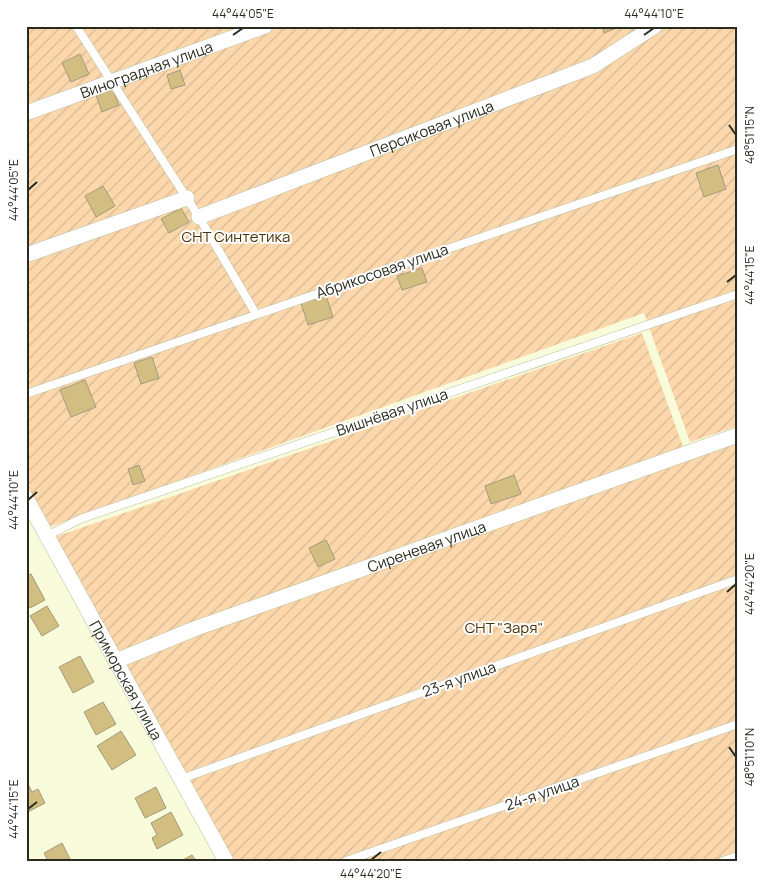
<svg xmlns="http://www.w3.org/2000/svg" width="764" height="887" viewBox="0 0 764 887" font-family="Manrope,sans-serif">
<style>
.garden{fill:url(#garden-furrows)}
.building{fill:#d2be81;stroke:#a49a7d}
.lines{fill:none;stroke-linecap:round;stroke-linejoin:round}
.lane-casing{stroke:#bbbf9f;stroke-width:9}
.street-casing{stroke:#bbbf9f;stroke-width:16}
.lane{stroke:#fff;stroke-width:8}
.street{stroke:#fff;stroke-width:15}
.ticks{fill:none;stroke:#292b1e;stroke-width:2}
.labels{text-anchor:middle;dominant-baseline:central;stroke-width:4;stroke-linejoin:round;paint-order:stroke}
.street-label{font-size:15px;fill:#292b1e;stroke:#fff}
.park-label{font-size:15px;fill:#4c3006;stroke:#fff}
.neatline{fill:none;stroke:#292b1e;stroke-width:2}
.ticks-label{font-size:12px;text-anchor:middle;fill:#292b1e}
</style>
<defs>
<pattern id="garden-furrows" width="10" height="10" patternUnits="userSpaceOnUse" patternTransform="scale(1.25)"><rect width="10" height="10" fill="#fcd7ab"/><path d="M-1 1l2-2M0 10L10 0M9 11l2-2" fill="none" stroke="#d8b993"/></pattern>
</defs>
<rect width="100%" height="100%" fill="#f8fcdb"/>
<g class="garden">
<path d="M26 26H738V426L690 442 644 313 50 527 26 484Z"/>
<path d="M642 333 688 460 738 442V861H230L55 537Z"/>
</g>
<g class="building">
<path d="M602 26H622L604 33Z"/>
<path d="M80 54 89 74 71 82 62 63Z"/>
<path d="M180 70 185 85 171 89 167 75Z"/>
<path d="M112 88 119 105 102 112 96 95Z"/>
<path d="M718 165 726 189 704 197 696 173Z"/>
<path d="M103 186 115 206 96 217 85 196Z"/>
<path d="M181 208 189 222 169 233 161 219Z"/>
<path d="M422 268 427 282 402 290 397 276Z"/>
<path d="M326 295 333 317 308 325 301 303Z"/>
<path d="M152 357 159 378 141 384 134 363Z"/>
<path d="M85 380 96 407 71 417 60 390Z"/>
<path d="M139 465 145 481 133 485 128 469Z"/>
<path d="M514 475 521 494 491 504 485 486Z"/>
<path d="M326 540 335 559 318 567 309 548Z"/>
<path d="M31 574 45 600 30 608 26 602V576Z"/>
<path d="M47 606 59 626 42 636 30 616Z"/>
<path d="M80 656 94 682 73 693 59 667Z"/>
<path d="M103 702 116 724 96 735 84 712Z"/>
<path d="M121 731 136 755 112 770 97 746Z"/>
<path d="M26 780 32 792 38 789 45 803 26 813Z"/>
<path d="M156 787 166 808 145 818 135 798Z"/>
<path d="M171 812 183 835 157 849 152 838 157 835 151 823Z"/>
<path d="M62 843 70 859 67 861H48L44 853Z"/>
<path d="M192 855 196 861H181Z"/>
</g>
<g class="lines">
<g class="lane-casing">
<g id="lane">
<path d="M76 26 199 217 256 314"/>
<path d="M26 394 738 149"/>
<path d="M47 536 80 519 738 294"/>
<path d="M181 779 738 579"/>
<path d="M346 861 738 724"/>
<path d="M723 861 738 856"/>
</g>
</g>
<g class="street-casing">
<g id="street">
<path id="s1" d="M26 113 265 26"/>
<path id="s2" d="M199 217 593 66 655 26"/>
<path d="M26 255 187 198"/>
<path id="s3" d="M26 498 226 861"/>
<path id="s4" d="M116 661 194 629 738 435"/>
</g>
</g>
<use href="#lane" class="lane"/>
<use href="#street" class="street"/>
</g>
<path class="ticks" d="M233 35 243 28M644 35 654 28M729 125 736 135M28 190 37 182M727 282 736 275M28 500 37 492M727 592 736 584M729 747 736 757M28 809 37 802M371 860 381 852"/>
<g class="labels">
<g class="street-label">
<text stroke="none"><textPath href="#s1" startOffset="128">Виноградная улица</textPath></text>
<text stroke="none"><textPath href="#s2" startOffset="249">Персиковая улица</textPath></text>
<text transform="translate(382 271) rotate(-19)">Абрикосовая улица</text>
<text transform="translate(392 412) rotate(-19)">Вишнёвая улица</text>
<text stroke="none"><textPath href="#s4" startOffset="331">Сиреневая улица</textPath></text>
<text stroke="none"><textPath href="#s3" startOffset="208">Приморская улица</textPath></text>
<text transform="translate(459 679) rotate(-20)">23-я улица</text>
<text transform="translate(542 793) rotate(-19)">24-я улица</text>
</g>
<g class="park-label">
<text x="236" y="236">СНТ Синтетика</text>
<text x="504" y="627">СНТ "Заря"</text>
</g>
</g>
<rect width="764" height="887" fill="none" stroke="#ffffff" stroke-width="55"/>
<rect x="28" y="28" width="708" height="832" class="neatline"/>
<g class="ticks-label">
<text x="243" y="18">44°44'05"E</text>
<text x="654" y="18">44°44'10"E</text>
<text transform="translate(750 135) rotate(-90)" y="4">48°51'15"N</text>
<text transform="translate(14 190) rotate(-90)" y="4">44°44'05"E</text>
<text transform="translate(750 275) rotate(-90)" y="4">44°44'15"E</text>
<text transform="translate(14 500) rotate(-90)" y="4">44°44'10"E</text>
<text transform="translate(750 584) rotate(-90)" y="4">44°44'20"E</text>
<text transform="translate(750 757) rotate(-90)" y="4">48°51'10"N</text>
<text transform="translate(14 809) rotate(-90)" y="4">44°44'15"E</text>
<text x="371" y="878">44°44'20"E</text>
</g>
</svg>
